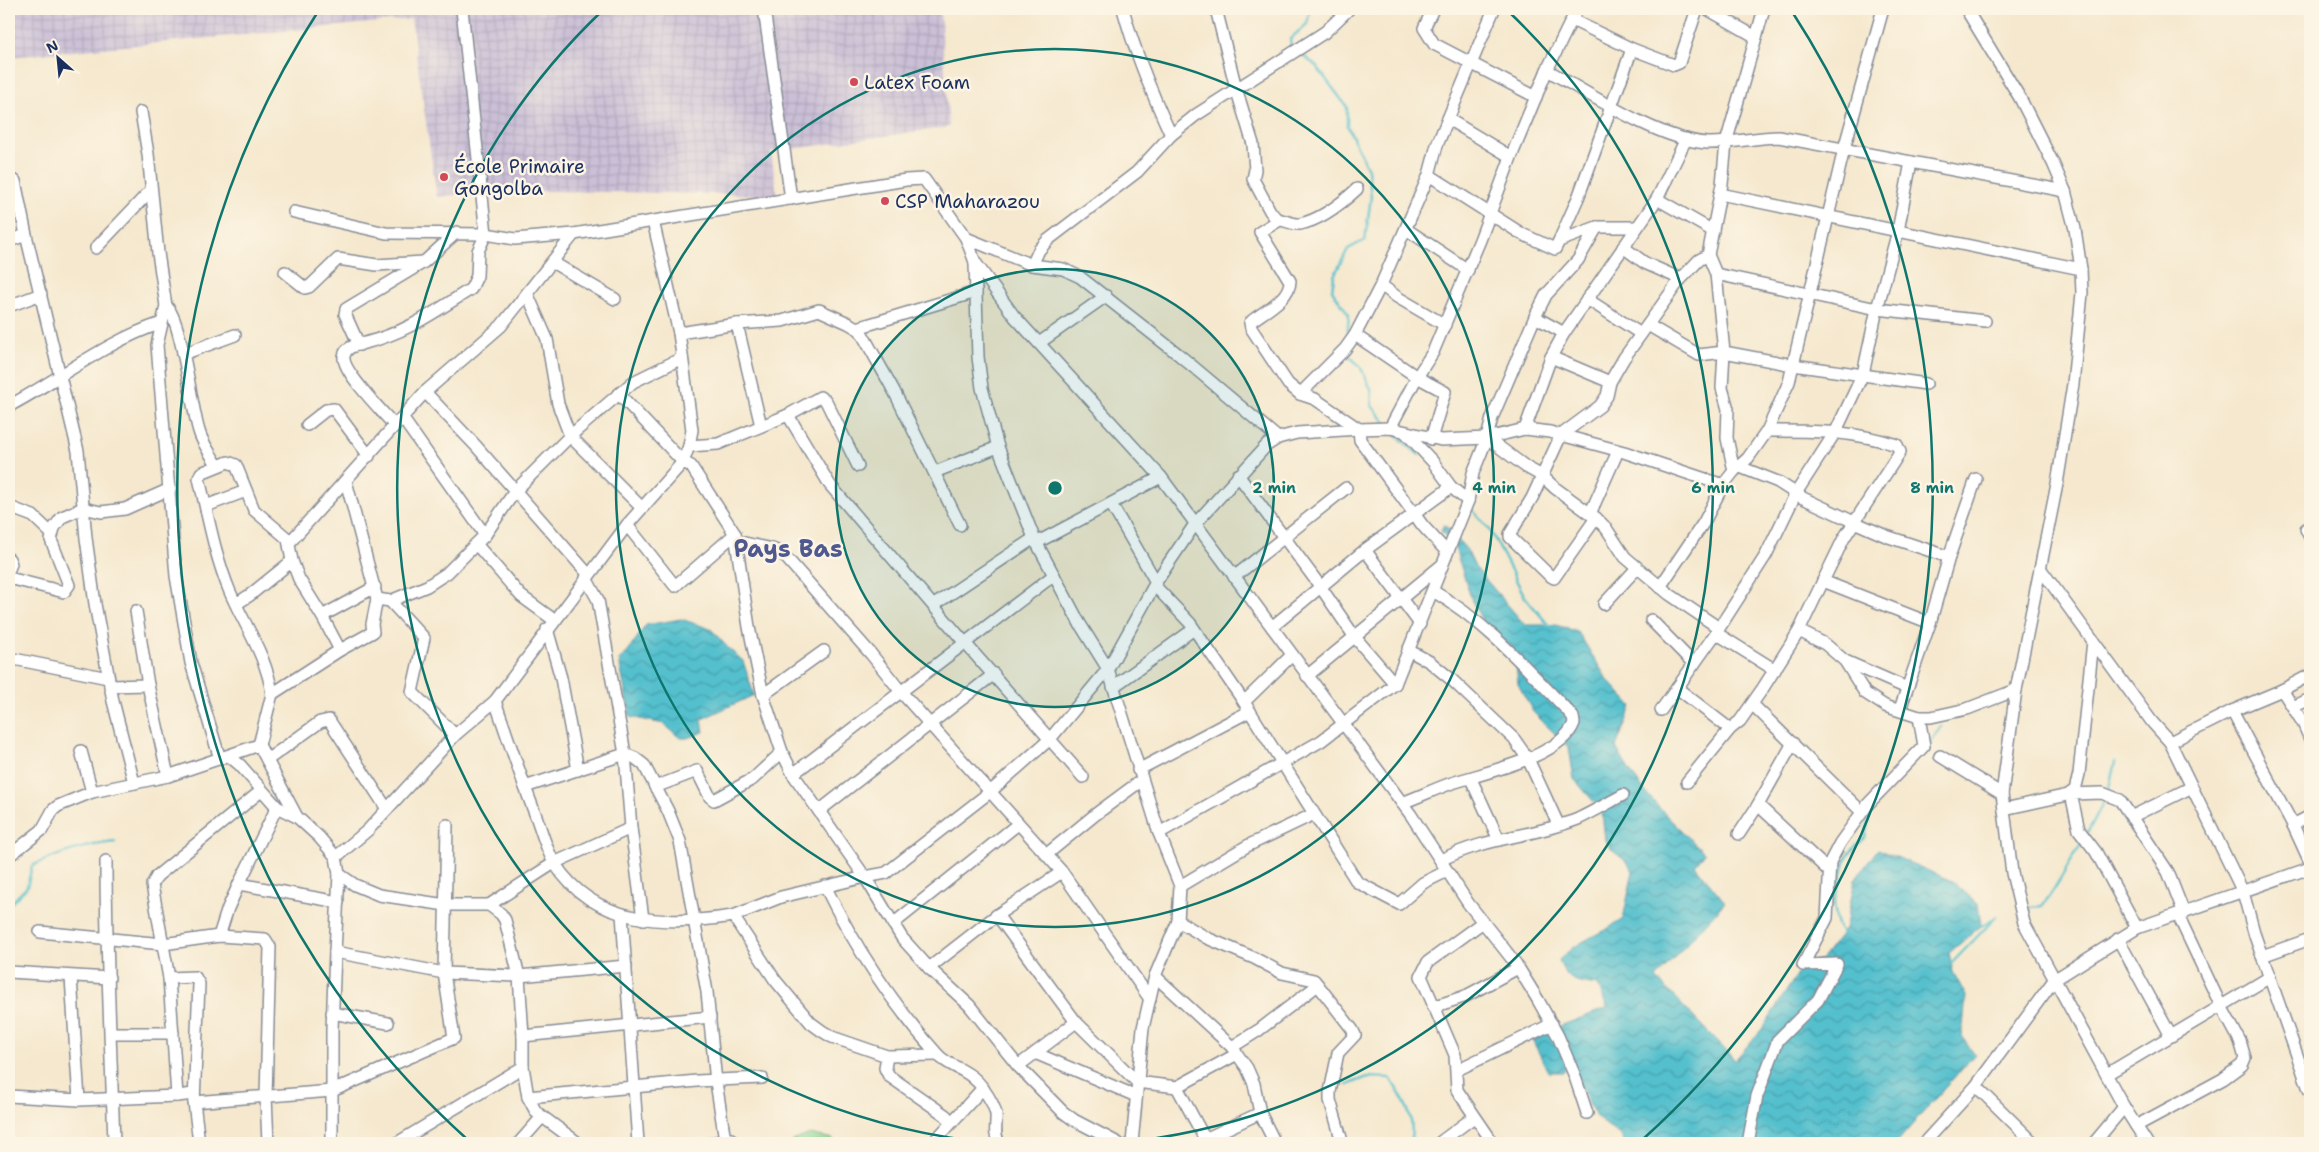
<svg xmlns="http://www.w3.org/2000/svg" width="2319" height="1152" viewBox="0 0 2319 1152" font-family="'Shantell Sans',sans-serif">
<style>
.industrial{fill:url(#industrial-grid)}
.wetland{fill:url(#wetland-marsh);stroke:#528278}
.water{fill:url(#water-waves);stroke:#387896}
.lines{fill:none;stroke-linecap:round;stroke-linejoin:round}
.stream{stroke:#54c0cd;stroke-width:2.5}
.street-casing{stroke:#888c96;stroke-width:14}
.street{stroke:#fff;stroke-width:11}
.ring{fill:none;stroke:#0f766e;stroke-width:2.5}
.poi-dot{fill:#d1495b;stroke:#fcf5e5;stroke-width:2}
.labels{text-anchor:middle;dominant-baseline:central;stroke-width:5;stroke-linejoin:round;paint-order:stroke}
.poi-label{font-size:19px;fill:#1b2f5e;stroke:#fcf5e5;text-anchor:start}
.district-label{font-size:24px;font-weight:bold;fill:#505890;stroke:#fcf5e5}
.centre{fill:#0f766e;stroke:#fcf5e5;stroke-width:2.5}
.ring-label{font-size:15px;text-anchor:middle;font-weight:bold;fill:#0f766e;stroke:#fcf5e5;stroke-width:5;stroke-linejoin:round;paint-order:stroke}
</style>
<defs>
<pattern id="industrial-grid" width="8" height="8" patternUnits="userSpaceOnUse" patternTransform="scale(1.25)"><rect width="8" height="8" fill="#cabfd6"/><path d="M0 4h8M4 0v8" fill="none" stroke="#ada4ba"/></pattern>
<pattern id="wetland-marsh" width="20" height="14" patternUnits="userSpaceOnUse" patternTransform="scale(1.25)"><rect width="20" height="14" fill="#8ad592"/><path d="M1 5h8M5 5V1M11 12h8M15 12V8" fill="none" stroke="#76b780"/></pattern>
<pattern id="water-waves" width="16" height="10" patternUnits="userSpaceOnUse" patternTransform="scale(1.25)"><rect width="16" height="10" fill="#54c0cd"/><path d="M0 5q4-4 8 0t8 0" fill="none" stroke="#459caa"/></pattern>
</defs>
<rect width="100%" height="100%" fill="#fcf5e5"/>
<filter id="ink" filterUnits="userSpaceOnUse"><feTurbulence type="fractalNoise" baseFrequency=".02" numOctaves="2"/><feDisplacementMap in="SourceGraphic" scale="10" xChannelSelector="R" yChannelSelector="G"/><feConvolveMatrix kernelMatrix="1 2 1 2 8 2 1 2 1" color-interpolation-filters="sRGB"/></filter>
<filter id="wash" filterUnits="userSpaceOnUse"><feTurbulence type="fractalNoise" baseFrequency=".0096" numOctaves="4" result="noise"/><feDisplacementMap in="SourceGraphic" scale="20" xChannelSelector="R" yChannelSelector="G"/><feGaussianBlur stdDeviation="1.12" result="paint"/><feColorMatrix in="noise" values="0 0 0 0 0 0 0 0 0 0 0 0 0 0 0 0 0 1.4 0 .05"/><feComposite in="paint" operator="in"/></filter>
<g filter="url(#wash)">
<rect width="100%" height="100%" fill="#f5e8ce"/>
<path class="industrial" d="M9 9H940L949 127 771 152 777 195 489 190 437 197 411 19 9 57Z"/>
<path class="wetland" d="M810 1134 833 1139 836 1143H792V1141Z"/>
<g class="water">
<path d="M1444 524 1467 550 1475 567 1525 625H1556L1578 632 1607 679 1632 706 1616 747C1637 789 1671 821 1705 853L1695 865 1725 902 1656 978 1735 1060 1762 1029 1803 965 1822 959 1845 929 1855 880 1878 849 1952 881 1978 904 1981 926 1949 953 1953 972 1966 996 1962 1037 1975 1054 1896 1143H1626L1621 1136 1596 1117 1571 1066 1562 1072H1548L1533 1041 1560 1026 1607 1008 1598 985C1577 982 1566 982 1559 960 1576 941 1602 934 1623 919L1633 871 1627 862 1613 851 1605 840 1602 811 1574 779 1569 748 1533 712 1518 684 1516 663 1483 622 1472 601 1453 542 1441 531Z"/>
<path d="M681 619 711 629 729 649 743 661 754 695 702 719 704 732 687 738H680L664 724 630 717 619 660 626 654 646 625Z"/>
</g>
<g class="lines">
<g class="stream">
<path d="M1294 48 1291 45 1290 39 1307 24 1310 9"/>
<path d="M1300 53 1316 66 1347 107V125L1368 169 1371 197 1365 240 1348 249 1334 276 1332 290 1349 315 1347 337"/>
<path d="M1348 350V355L1360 366 1371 389 1372 406 1387 424"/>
<path d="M1395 434 1419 455"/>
<path d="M1470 507 1490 530 1525 597 1551 628"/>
<path d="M1928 747 1941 726"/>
<path d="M2108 792 2115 762"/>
<path d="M2087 834 2106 797"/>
<path d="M9 905 27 887 32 866C59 853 85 845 115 842"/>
<path d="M2029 907 2042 906C2059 885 2068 863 2083 841"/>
<path d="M1842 934 1837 925 1834 904 1841 876 1847 856 1865 837 1870 814 1880 799"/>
<path d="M1950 965 1996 917 1981 926"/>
<path d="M1347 1085 1368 1077 1390 1078C1403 1099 1417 1118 1410 1143"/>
</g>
</g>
</g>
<g filter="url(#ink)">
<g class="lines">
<g class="street-casing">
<g id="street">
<path d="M764 9 791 199"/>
<path d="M1123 9C1135 53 1152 94 1171 135"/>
<path d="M1216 9 1236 88 1253 144 1255 170 1253 179 1270 211 1278 221 1260 232 1290 281C1290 298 1265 311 1253 320L1250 323 1251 328 1288 384 1300 394 1315 399 1359 429 1360 440 1423 526 1447 552"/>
<path d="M1433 9 1424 28 1434 44 1536 97"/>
<path d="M1707 9 1756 37"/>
<path d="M1966 9 2020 98 2053 163 2065 191 2075 229 2081 269 2082 293 2073 384 2057 484 2016 690 2002 794 2012 873 2024 923 2124 1107 2147 1143"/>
<path d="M1572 20 1632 49 1674 65 1679 63 1697 9"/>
<path d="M1547 70C1590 94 1659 140 1707 143 1731 144 1755 137 1779 137L2065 191"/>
<path d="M141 112 148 154 158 253 166 306 157 345 176 576 191 663 220 759"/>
<path d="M1448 119 1511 157"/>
<path d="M1429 175 1522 234 1555 249 1559 241 1597 227H1636"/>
<path d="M15 181 26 235 78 451 86 538 95 604 113 701 134 783"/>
<path d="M1720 194 2081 269"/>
<path d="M1657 199 1713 231"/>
<path d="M294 212 386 233 486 234 515 239 574 234 906 180 924 179 966 238 975 262 1014 316 1161 477 1411 815 1468 903 1516 964 1538 1000 1558 1036 1574 1074 1587 1113"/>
<path d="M1277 219C1284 220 1294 225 1300 224 1320 220 1343 202 1357 189"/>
<path d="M1406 229 1468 270"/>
<path d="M966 238 1032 265 1063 269 1080 277 1178 354 1278 438"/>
<path d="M9 241 26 235"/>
<path d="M1559 241 1578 198 1632 49"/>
<path d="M1623 247 1645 263 1674 276 1679 281"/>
<path d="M96 248 150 191"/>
<path d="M1708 255 1716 274 1724 352 1793 365 1926 384"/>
<path d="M552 262 615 299"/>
<path d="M975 263 978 357 982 388 998 447 1034 538 1080 624 1108 669 1159 833 1180 886 1178 921 1155 976 1143 1028 1132 1143"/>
<path d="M1032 265 1039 250 1048 240 1137 172 1171 135 1196 115 1325 32 1349 9"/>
<path d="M285 272 305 288 309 287 338 259 377 265 423 262"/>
<path d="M1716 274 1877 309 1985 321"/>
<path d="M1381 285 1397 297 1445 325"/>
<path d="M527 293 547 339 558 404 570 436 641 507"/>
<path d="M1587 299 1641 334"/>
<path d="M9 306 41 294"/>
<path d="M166 306C182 319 191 407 199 431 202 443 211 454 217 465"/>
<path d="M1535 317 1546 295 1578 260 1597 227"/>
<path d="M737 324 761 426"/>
<path d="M1648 325 1699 355 1724 352 1722 388 1728 409 1727 438 1734 471 1748 458 1767 431 1789 382 1844 149 1883 9"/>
<path d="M857 328 976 292"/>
<path d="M679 333 737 324 782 321 819 310 848 323 860 330 894 391 960 525"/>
<path d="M1564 333 1535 317 1492 418 1487 438 1526 467 1542 476 1555 488 1596 518 1606 528 1625 557 1669 594 1719 628"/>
<path d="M1355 335 1417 377 1445 392 1431 439"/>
<path d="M1039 343 1106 296"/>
<path d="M359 345 345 314 346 309 424 262 457 232"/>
<path d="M183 354 235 335"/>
<path d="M1551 357 1610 382"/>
<path d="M425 392 476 446 589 575"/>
<path d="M619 394 683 462 691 466 735 534 749 627 763 695 782 752 793 774 865 877 781 897 733 916"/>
<path d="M1300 394 1345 349 1355 335 1381 285 1429 175 1437 145 1494 9"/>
<path d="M9 406C60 379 106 341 162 323"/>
<path d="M788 415 830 485 965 643 1083 777"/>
<path d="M403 419 485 535"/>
<path d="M307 425 326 410 334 409 369 456"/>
<path d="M395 426C385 414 341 371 344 356 346 346 357 345 365 343 408 332 434 312 471 289L477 276 478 251 486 234 462 9"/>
<path d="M1390 428 1417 377 1433 352 1480 240 1511 157 1547 70 1577 9"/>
<path d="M1525 429 1551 357 1564 333 1657 199 1686 139"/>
<path d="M1767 431C1816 431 1850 430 1897 445L1900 452 1844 538 1823 581 1930 623"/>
<path d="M689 446 718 444 788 415 820 397 826 401 858 466"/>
<path d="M1740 467 1778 482 1803 498 1854 522 1886 536 1949 557"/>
<path d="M935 472 998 447"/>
<path d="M1238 475 1320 586 1354 636 1395 684"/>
<path d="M1468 501 1473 473 1487 438"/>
<path d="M1111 504 1156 582"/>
<path d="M206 506 246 491"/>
<path d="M9 507 33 516 52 534"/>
<path d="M1590 514 1618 451"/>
<path d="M1596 518 1554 578 1549 575 1510 537V534L1532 498 1561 435 1600 406 1607 396 1610 382 1624 358 1679 281 1699 260 1708 255 1722 184 1726 143 1764 9"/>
<path d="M627 525 675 586 735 534"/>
<path d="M2306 529 2310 537"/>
<path d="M736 541 772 549 782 553 871 654 902 693 1062 872 1150 999"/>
<path d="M289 543 425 392 501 326 574 234"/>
<path d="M1036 543 1161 477"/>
<path d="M476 544 521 596 554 620"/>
<path d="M1365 550 1420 624"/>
<path d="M9 559 11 564 9 569"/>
<path d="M2040 568 2152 722 2170 742 2243 892 2255 936 2310 1092"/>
<path d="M1234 577 1346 488"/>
<path d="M9 578 64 592 69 585 51 540 54 528 62 517 83 508 101 512 125 509 170 489"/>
<path d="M1155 586 1190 623 1244 702 1357 882 1399 904 1423 883 1447 871"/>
<path d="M1660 587 1704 522 1723 485 1734 471"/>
<path d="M377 599 390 601 427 586 447 573 485 535 515 491 570 436 633 382 682 358"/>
<path d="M390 601 424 638 412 692 455 735"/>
<path d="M236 604 250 595 292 561"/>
<path d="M1604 604 1637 568"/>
<path d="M934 605 1034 538"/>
<path d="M136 611 148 685 168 776"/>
<path d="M322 616 375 587"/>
<path d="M1651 620 1694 664"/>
<path d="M1272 627 1365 550 1451 487"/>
<path d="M547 629 561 678 578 770"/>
<path d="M1799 631 1825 644 1845 661 1865 693 1885 706 1919 717H1931L1967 709 2016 690"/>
<path d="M1716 633 1775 670"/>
<path d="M1408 650 1430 662 1452 680 1514 739 1528 759 1558 824"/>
<path d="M9 658 108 678"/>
<path d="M1845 661 1907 688"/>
<path d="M1307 676 1442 565"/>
<path d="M110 686 148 685"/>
<path d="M1113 687 1194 629"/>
<path d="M2282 690 2310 675"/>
<path d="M272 694C267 657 245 626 230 592 215 556 208 517 199 478L201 473 228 462 236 465 254 510 288 539 292 561 299 579 322 616 340 650"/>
<path d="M763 695 824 651"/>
<path d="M495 701C508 738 520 775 534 811 541 828 546 850 555 864 595 926 668 926 733 916L775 980 811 1023 822 1031 832 1037 887 1056 938 1055"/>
<path d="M1244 702 1292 655"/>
<path d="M1752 704 1862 812"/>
<path d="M2293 707 2310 699"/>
<path d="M1900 709 1930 623 1949 557 1976 479"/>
<path d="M1661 710 1677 688"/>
<path d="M2232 711 2293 825 2310 862"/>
<path d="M1730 729 1677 688 1716 633 1766 555 1796 493 1836 431 1863 374 1877 309 1898 231 1911 162"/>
<path d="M2170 742 2232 711 2282 690 2303 723 2310 739"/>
<path d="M259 745 272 694 340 650 373 632 372 624 377 599 346 481"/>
<path d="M81 751 92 792"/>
<path d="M229 756 240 765 277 807 297 817 319 837 336 857 339 874 355 885 379 895 446 905H489L554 863 631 828 625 754 598 600 586 578"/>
<path d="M1940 756 2002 794"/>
<path d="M267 760 320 722 329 720 387 809"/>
<path d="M1138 770 1250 711"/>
<path d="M793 774 1054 575"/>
<path d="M1471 779 1499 840"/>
<path d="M1687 782 1730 729 1740 721 1763 688 1799 631 1823 581"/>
<path d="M525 787 625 754 635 758 644 765 668 811 680 841 707 992 716 1082 725 1140"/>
<path d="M655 787 697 771 710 797 714 800 753 779 782 752"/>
<path d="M1402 803C1418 797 1433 790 1449 784 1481 773 1561 758 1574 723L1573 717 1568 711C1527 669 1485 621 1433 591"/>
<path d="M1758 805 1829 871"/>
<path d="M2004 809 2068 795 2075 790 2079 774 2093 641"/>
<path d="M819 811 994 674"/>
<path d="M2133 816 2192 787"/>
<path d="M2293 825 2310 816"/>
<path d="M631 828 643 919"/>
<path d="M1159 833 1321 741 1395 684 1468 501 1451 487 1433 462 1405 432"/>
<path d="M1739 834 1758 805 1793 743"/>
<path d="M1047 854 1096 814 1142 780"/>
<path d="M9 856 42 830 53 810 58 806 92 792 168 776 259 745 297 817"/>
<path d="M336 857 368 830 455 735 495 701 627 525 683 462 689 446 692 430 679 333 653 221"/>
<path d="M1441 860C1486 837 1532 837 1578 819 1593 812 1608 803 1623 795"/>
<path d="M106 861C106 955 111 1049 114 1143"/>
<path d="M1062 872 997 915 929 968 969 1005 1018 1066 1063 1112 1074 1120 1118 1143"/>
<path d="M339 874 335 952 444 973 519 976 626 966"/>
<path d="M239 884 277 807"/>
<path d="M825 886C853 944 893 1005 937 1054 949 1068 970 1068 984 1090 989 1097 994 1105 996 1114 997 1125 993 1133 999 1143"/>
<path d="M1180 886 1247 846 1314 814"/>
<path d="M489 905 501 914 505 920 519 976 523 1036V1067L528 1097 536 1112 578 1143"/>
<path d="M622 914 638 1143"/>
<path d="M997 915 1076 1022 1137 1082 1177 1087 1207 1143"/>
<path d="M1178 921 1207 938 1254 958 1282 973 1314 980 1352 1029 1355 1035 1338 1053 1330 1092V1100L1341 1138 1340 1143"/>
<path d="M1483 922 1428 962 1421 976 1455 1055 1457 1090 1489 1137"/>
<path d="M893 924 1018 824"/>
<path d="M2137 928 2096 852 2079 830 2071 794 2102 793 2120 800 2168 872 2184 913"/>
<path d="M40 932 163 944 219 936 265 939 270 947 266 1097 268 1143"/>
<path d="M219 936 228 908 239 884 338 902"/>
<path d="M2118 939 2171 1036"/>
<path d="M2262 956 2310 939"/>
<path d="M929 968 902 938 865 877 886 873 990 792 1050 739 1108 669 1156 582 1195 524 1267 445 1278 438 1297 433 1359 429 1390 428 1441 440 1487 438 1525 429 1550 432 1624 452 1723 485"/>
<path d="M9 972 109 978"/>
<path d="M1155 976 1232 1047 1247 1068 1254 1084 1260 1113 1275 1143"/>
<path d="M71 977 79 1100 177 1096"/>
<path d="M169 978 195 977 199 984 194 1102 332 1091 454 1038 444 973 447 825"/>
<path d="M1433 1007 1466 996 1518 968"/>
<path d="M332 1013 388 1023"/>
<path d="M111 1033H173"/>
<path d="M523 1036 710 1017"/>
<path d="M1232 1047 1259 1030 1318 985"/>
<path d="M1035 1053 1136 1096"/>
<path d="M887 1056 885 1068 889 1076 945 1115 952 1122 933 1143"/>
<path d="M1018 1066 1076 1022"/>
<path d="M1457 1070 1552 1024"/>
<path d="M2107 1074 2270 977"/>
<path d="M1976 1086 2034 1143"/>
<path d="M1177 1087 1237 1054"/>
<path d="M194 1094 177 1096 169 978 152 885 157 876 261 791"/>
<path d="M9 1096 79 1100"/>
<path d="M528 1097 697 1081 762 1078"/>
<path d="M194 1102 199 1143"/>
<path d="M952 1122 983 1088"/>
<path d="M2136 1126 2223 1079 2242 1065 2245 1058 2240 1041 2221 1006 2178 915"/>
<path d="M1205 1139 1260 1113"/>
<path d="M332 1143V1029L335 952"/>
<path d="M397 1143 523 1067"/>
<path d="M519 1143 542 1117"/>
<path d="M711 1143 731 1139 734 1143"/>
<path d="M1439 1143 1474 1117"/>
<path d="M1748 1143 1757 1096 1778 1040 1818 1000 1837 964 1803 965 1827 918 1830 862 1840 843 1868 804 1924 746 1919 717"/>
<path d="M1924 1143 1976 1086 2054 980 2137 928 2310 868"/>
<path d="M2094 1143 2124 1107"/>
</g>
</g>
<use href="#street" class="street"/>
</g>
</g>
<circle cx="1055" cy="488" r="219" fill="#0f766e" fill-opacity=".12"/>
<g class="ring">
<circle cx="1055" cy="488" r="219"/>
<circle cx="1055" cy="488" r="439"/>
<path d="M992 1143A658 658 0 0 1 602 11M1508 11A658 658 0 0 1 1118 1143"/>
<path d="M468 1140A877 877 0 0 1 319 10M1791 10A877 877 0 0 1 1642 1140"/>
</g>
<g class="poi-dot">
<circle cx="854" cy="82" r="5"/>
<circle cx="444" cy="177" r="5"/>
<circle cx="885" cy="201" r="5"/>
</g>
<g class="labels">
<g class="poi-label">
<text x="864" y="82">Latex Foam</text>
<text x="454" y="166">École Primaire<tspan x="454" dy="22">Gongolba</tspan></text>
<text x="895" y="201">CSP Maharazou</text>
</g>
<g class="district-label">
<text x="788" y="549">Pays Bas</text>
</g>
</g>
<circle cx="1055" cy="488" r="8" class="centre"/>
<g class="ring-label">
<text x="1274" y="493">2 min</text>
<text x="1494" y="493">4 min</text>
<text x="1713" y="493">6 min</text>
<text x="1932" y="493">8 min</text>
</g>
<rect width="2319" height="1152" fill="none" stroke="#fcf5e5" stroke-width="30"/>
<g transform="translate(58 58) rotate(333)" stroke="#fcf5e5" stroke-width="4" paint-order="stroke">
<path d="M0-4L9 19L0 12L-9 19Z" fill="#1b2f5e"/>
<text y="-8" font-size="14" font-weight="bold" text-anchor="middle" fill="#1b2f5e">N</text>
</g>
</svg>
